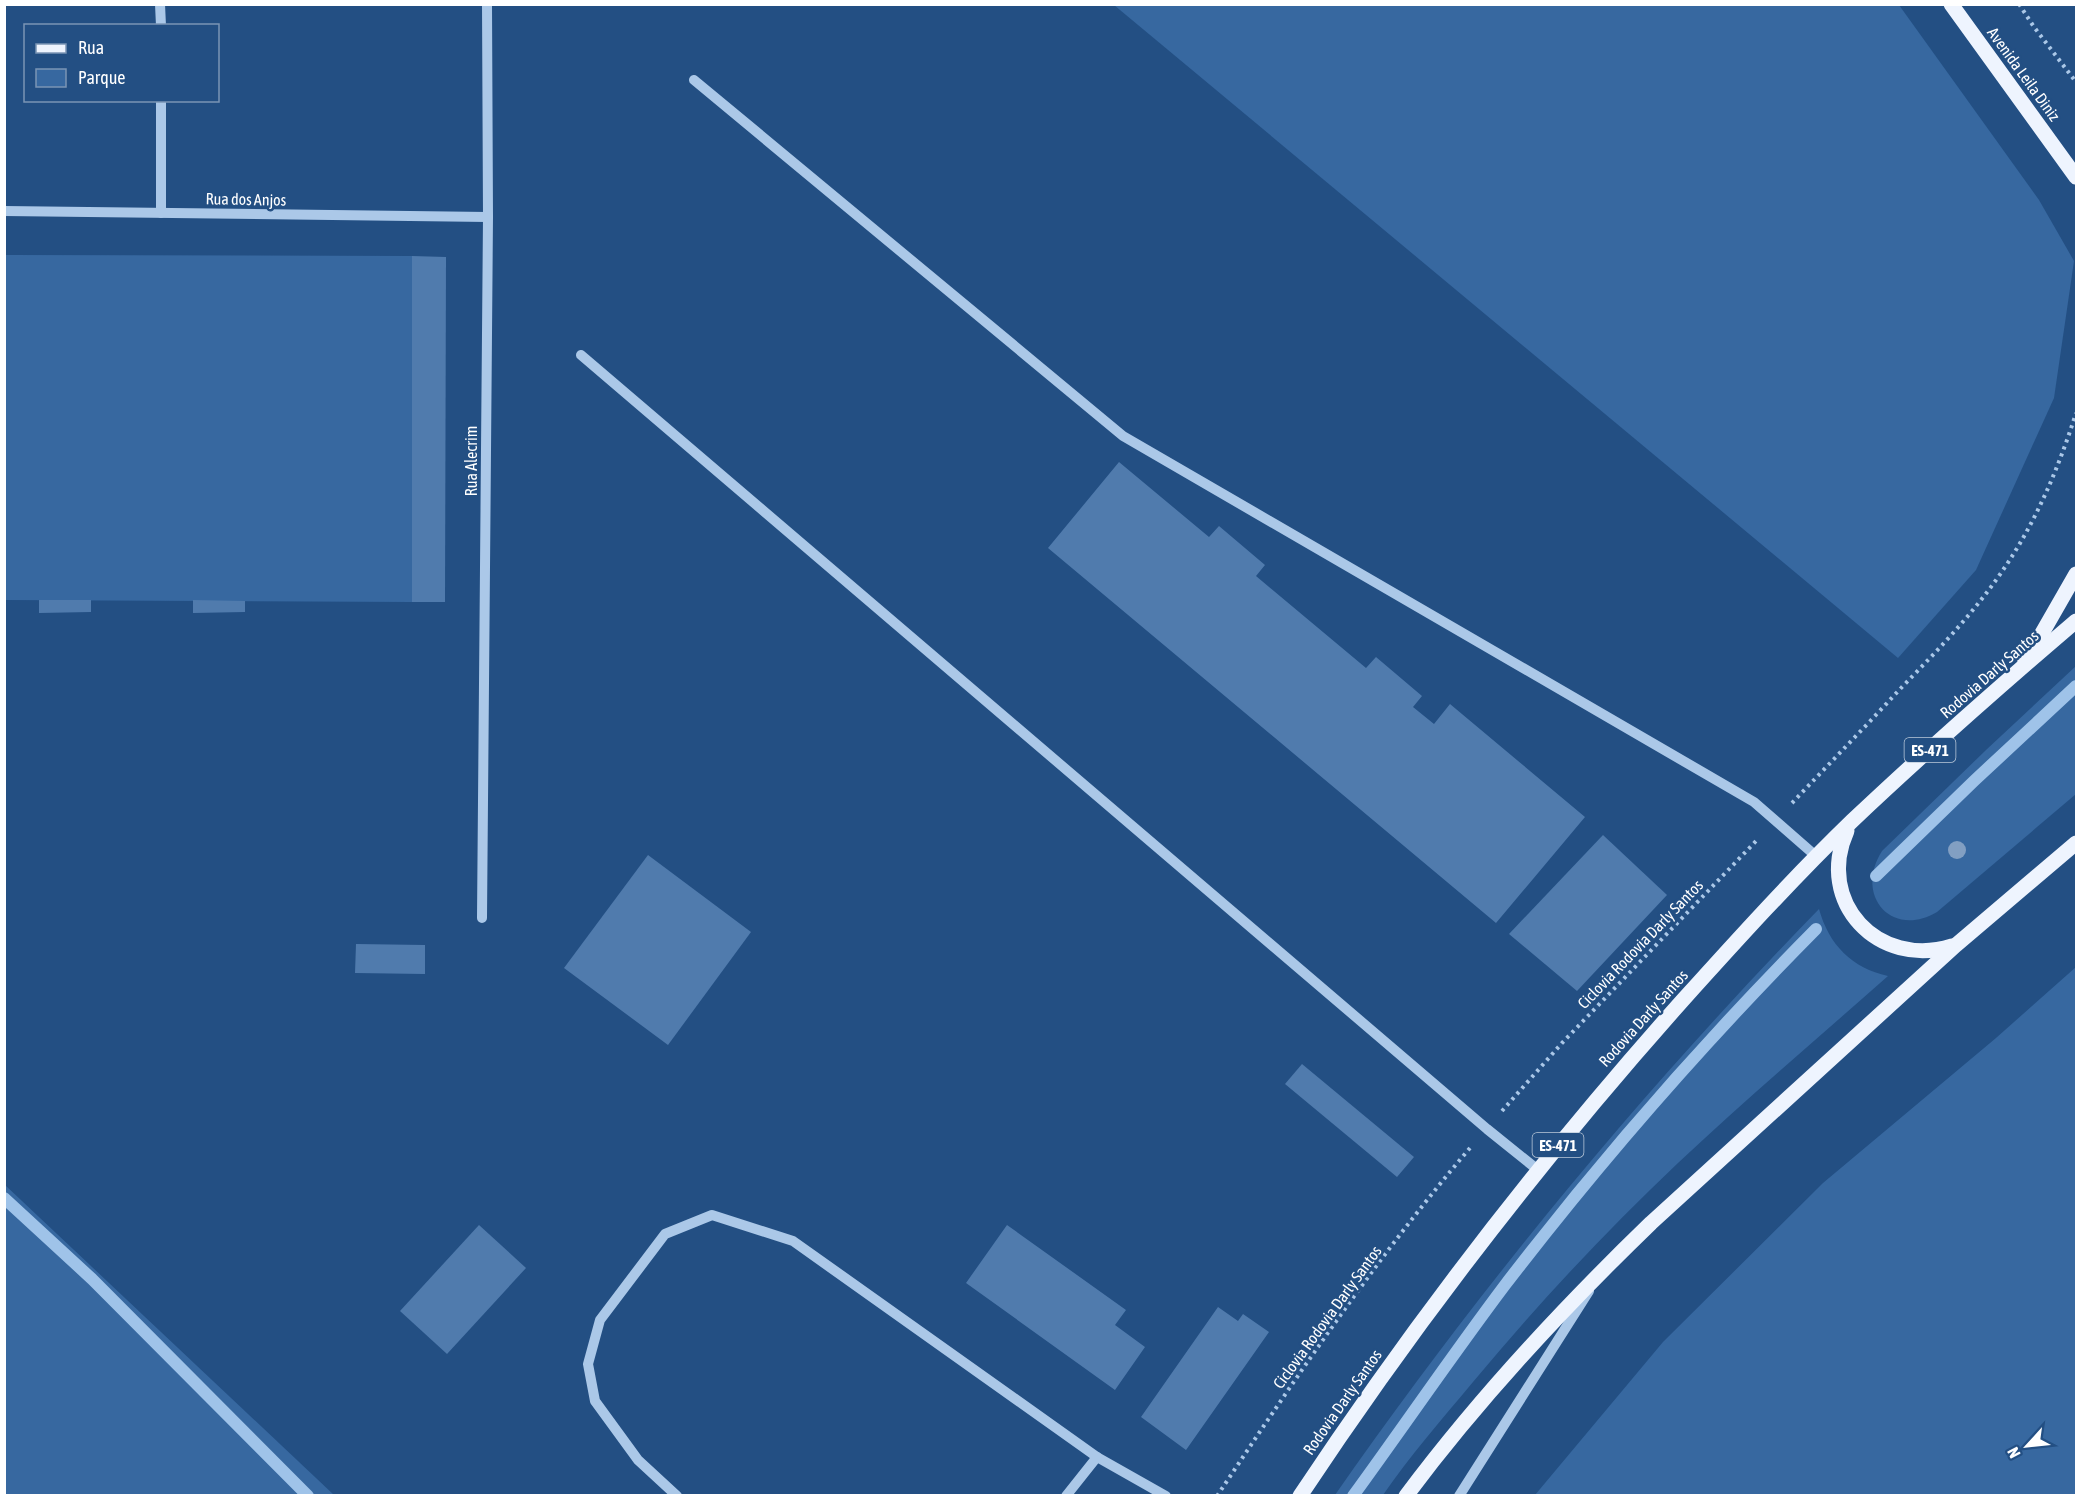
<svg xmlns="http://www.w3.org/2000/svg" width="2081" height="1500" viewBox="0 0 2081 1500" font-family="'Asap Condensed',sans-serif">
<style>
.green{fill:#3768a0}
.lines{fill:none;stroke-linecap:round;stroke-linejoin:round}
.stream{stroke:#9fc3e9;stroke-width:12}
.building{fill:#507bad}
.path{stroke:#abc8e8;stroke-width:4;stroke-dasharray:3 4.5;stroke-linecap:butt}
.minor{stroke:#abc8e8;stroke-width:10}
.major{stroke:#eef4fe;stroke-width:15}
.tree{fill:#829fc2}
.labels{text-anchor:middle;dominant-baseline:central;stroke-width:5;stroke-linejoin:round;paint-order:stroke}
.shield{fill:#234f83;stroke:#bdcada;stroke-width:1.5}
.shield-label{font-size:15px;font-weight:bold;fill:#fff}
.street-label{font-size:16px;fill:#fff;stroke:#234f83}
</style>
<rect width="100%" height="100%" fill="#234f83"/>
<g class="green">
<path d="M1114 5H1899L2039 200 2074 261 2054 398 1976 570 1898 658Z"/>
<path d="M5 255 412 256V602L5 600Z"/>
<path d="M2076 666V794L1937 912C1891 939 1854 895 1882 851L1986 750Z"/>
<path d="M1819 909C1829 945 1852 968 1888 976 1818 1038 1746 1099 1678 1163 1605 1232 1537 1305 1473 1382 1442 1419 1410 1456 1383 1495H1335C1480 1287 1641 1092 1819 909Z"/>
<path d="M2076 967V1495H1535L1663 1342 1823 1183 1996 1038Z"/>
<path d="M4 1185H5L334 1495H5Z"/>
</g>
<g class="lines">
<g class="stream">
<path d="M1876 876 1975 780 2076 686"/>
<path d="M4 1198 92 1279 308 1496"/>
<path d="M1353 1496C1404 1426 1453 1354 1505 1285 1601 1160 1705 1041 1816 929"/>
</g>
</g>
<g class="building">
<path d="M412 256 446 257 445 602H412Z"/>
<path d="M1119 462 1209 537 1219 526 1265 565 1256 576 1366 668 1376 657 1422 696 1413 707 1434 724 1450 704 1585 817 1496 923 1048 548Z"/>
<path d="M39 600H91V612L39 613Z"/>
<path d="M193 600 245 601V612L193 613Z"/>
<path d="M1603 835 1667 895 1577 991 1509 934Z"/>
<path d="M648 855 751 932 668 1045 564 968Z"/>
<path d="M356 944 425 945V974L355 973Z"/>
<path d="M1302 1064 1414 1157 1397 1177 1285 1084Z"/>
<path d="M479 1225 526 1268 447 1354 400 1311Z"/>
<path d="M1007 1225 1126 1310 1115 1325 1145 1347 1115 1390 966 1283Z"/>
<path d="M1218 1307 1238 1321 1243 1314 1269 1332 1186 1450 1141 1417Z"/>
</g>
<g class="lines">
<g class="path">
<path d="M2019 4 2034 27 2076 82"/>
<path d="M1792 803C1829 764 1866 726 1902 687 1937 651 1972 615 2001 573 2035 524 2058 470 2076 413"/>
<path d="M1502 1111 1562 1043 1758 839"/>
<path d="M1217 1496C1296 1377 1377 1257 1470 1148"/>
</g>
<g class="minor">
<path d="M160 4 161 26"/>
<path d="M694 80 1123 436 1754 802 1817 857"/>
<path d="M161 100V213"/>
<path d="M4 211 488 217"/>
<path d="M581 355 1487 1129 1538 1170"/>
<path d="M482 918 488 217 487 4"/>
<path d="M677 1496 638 1460 595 1401 588 1364 600 1320 665 1234 712 1215 793 1241 1097 1457 1166 1496"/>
<path d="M1066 1496 1097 1457"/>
<path d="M1459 1496 1589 1291"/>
</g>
<g class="major">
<path d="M1951 4 2076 177"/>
<path d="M2024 658 2041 635 2076 574"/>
<path d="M1847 831C1815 902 1878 969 1952 946"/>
<path d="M1300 1496C1416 1321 1543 1157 1682 1001 1737 940 1793 878 1852 821 1925 752 2000 686 2076 621"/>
<path d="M1406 1496C1480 1397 1563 1308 1651 1223L1956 945 2076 843"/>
</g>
</g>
<circle class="tree" cx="1957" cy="850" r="9"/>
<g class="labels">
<g class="shield">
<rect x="1904.5" y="738" width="51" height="24" rx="4.5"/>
<rect x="1532.5" y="1133" width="51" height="24" rx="4.5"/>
</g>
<g class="shield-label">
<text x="1930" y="750">ES-471</text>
<text x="1558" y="1145">ES-471</text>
</g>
<g class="street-label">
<text transform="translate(2024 74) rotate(54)">Avenida Leila Diniz</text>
<text transform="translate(246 199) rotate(1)">Rua dos Anjos</text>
<text transform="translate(471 461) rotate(-90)">Rua Alecrim</text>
<text transform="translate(1989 674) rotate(-41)">Rodovia Darly Santos</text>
<text transform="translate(1640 944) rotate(-46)">Ciclovia Rodovia Darly Santos</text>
<text transform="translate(1643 1018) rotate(-48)">Rodovia Darly Santos</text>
<text transform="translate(1327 1317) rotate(-54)">Ciclovia Rodovia Darly Santos</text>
<text transform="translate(1342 1402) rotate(-55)">Rodovia Darly Santos</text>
</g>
</g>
<rect width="2081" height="1500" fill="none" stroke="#ffffff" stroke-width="12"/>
<rect x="24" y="24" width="195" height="78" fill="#234f83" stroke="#7b95b5" stroke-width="1.5"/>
<rect x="36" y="44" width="30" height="9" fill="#eef4fe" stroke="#7b95b5" stroke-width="1.5"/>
<text x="78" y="54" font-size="18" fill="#ffffff">Rua</text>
<rect x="36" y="69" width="30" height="18" fill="#3768a0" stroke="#7b95b5" stroke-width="1.5"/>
<text x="78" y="84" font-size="18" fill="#ffffff">Parque</text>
<g transform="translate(2027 1446) rotate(243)" stroke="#234f83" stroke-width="4.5" paint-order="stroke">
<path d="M0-4.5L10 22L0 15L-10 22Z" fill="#ffffff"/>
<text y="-9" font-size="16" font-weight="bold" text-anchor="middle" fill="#ffffff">N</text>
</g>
</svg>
